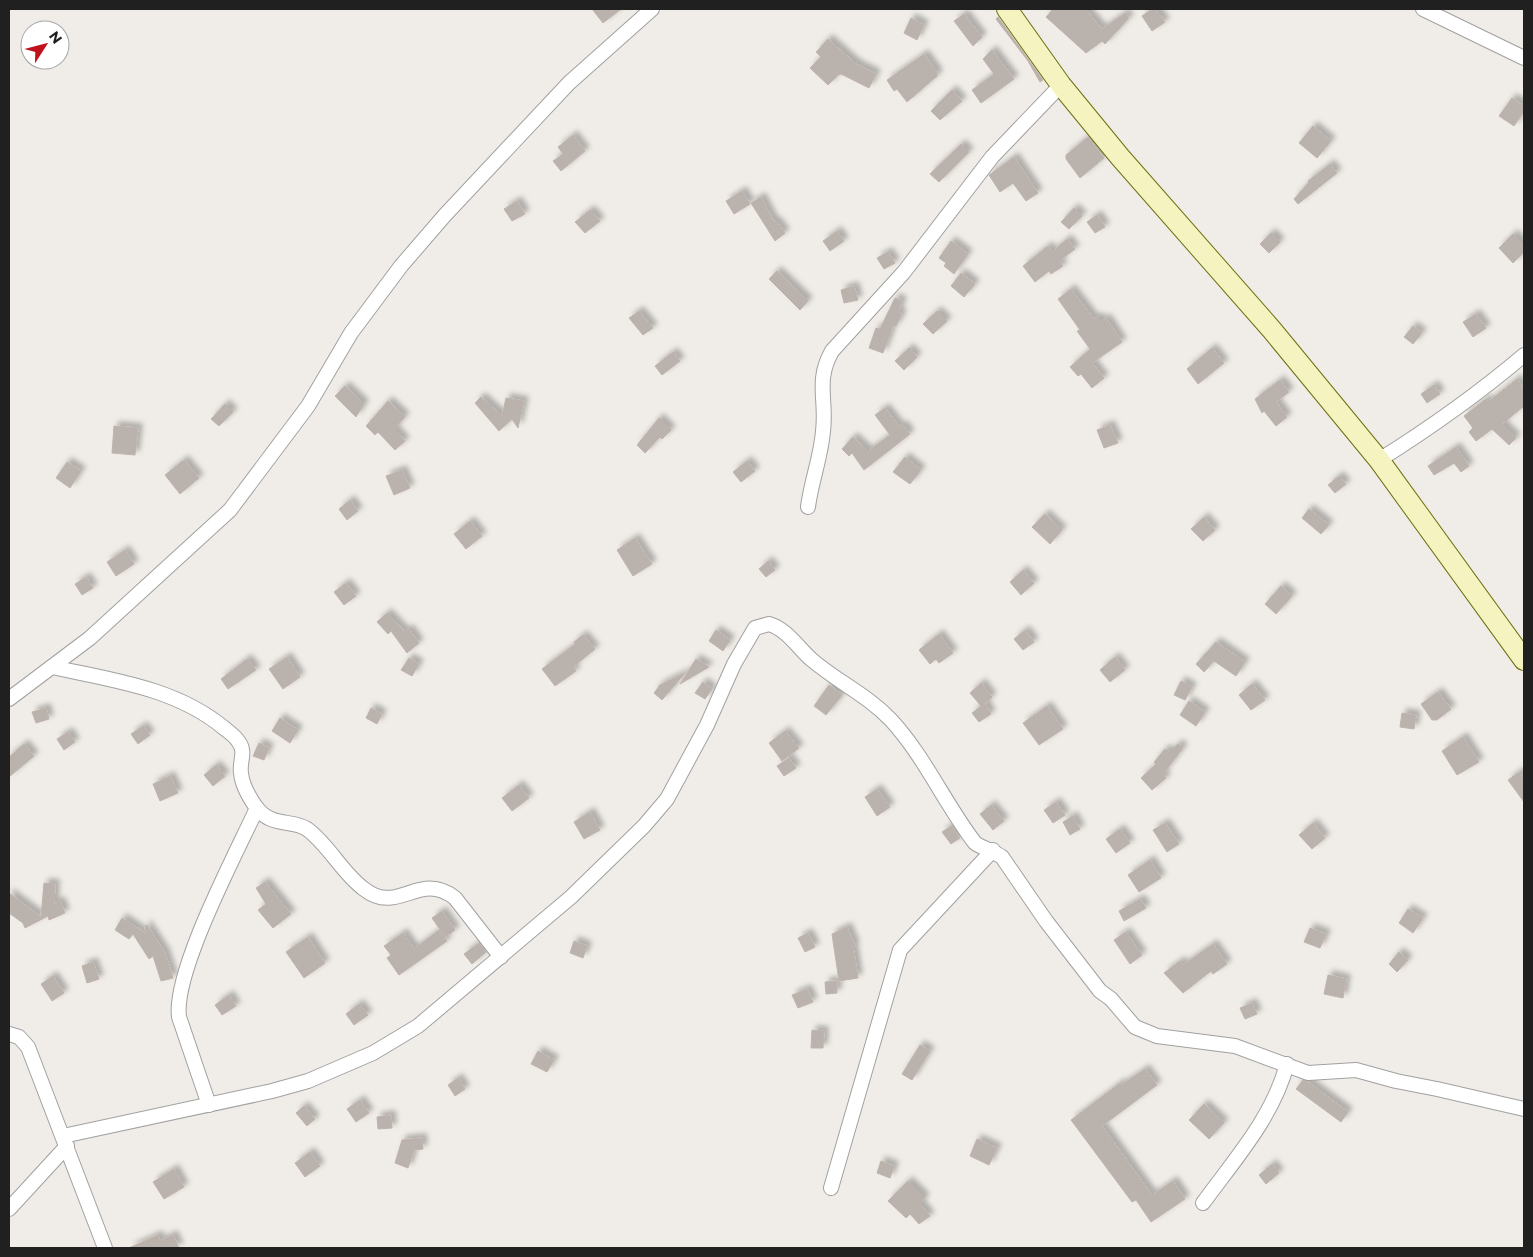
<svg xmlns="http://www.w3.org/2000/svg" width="1533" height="1257" viewBox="0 0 1533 1257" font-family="Montserrat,sans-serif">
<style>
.building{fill:#b9b2ad;stroke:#c1b3ab;filter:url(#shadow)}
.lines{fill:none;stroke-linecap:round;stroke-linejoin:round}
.minor-casing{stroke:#a1a1a1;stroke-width:16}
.secondary-casing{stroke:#6c700e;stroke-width:22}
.minor{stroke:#fff;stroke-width:14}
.secondary{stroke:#f5f4c1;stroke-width:20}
</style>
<defs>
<filter id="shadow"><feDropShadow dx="4.5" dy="-4.5" stdDeviation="2.5" flood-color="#0004"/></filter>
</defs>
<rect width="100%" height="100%" fill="#f0ede8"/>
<g class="building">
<path d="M592 9H621L603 23Z"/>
<path d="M1053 9H1085L1102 29 1125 13 1129 18 1105 44 1102 41 1086 53 1046 17Z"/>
<path d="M1152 9H1155L1165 22 1152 31 1142 16Z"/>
<path d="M964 14 982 37 973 46 954 21Z"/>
<path d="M998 17 1043 80 1040 82 1028 61 996 19Z"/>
<path d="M911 18 924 25 917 40 904 33Z"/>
<path d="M828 39 856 64 876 74 869 88 841 74 838 75 828 85 810 68 821 57 816 52Z"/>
<path d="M992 50 1014 79 981 103 972 90 994 74 983 59Z"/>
<path d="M924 54 937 72V76L907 102 897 89 894 91 887 80Z"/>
<path d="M952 90 962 101 940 120 931 111Z"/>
<path d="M1512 98 1524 106V111L1514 126 1499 116Z"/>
<path d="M1313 126 1331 141 1317 158 1299 143Z"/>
<path d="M573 135 585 151 561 171 553 161 563 154 558 147Z"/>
<path d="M1088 137 1104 158 1080 178 1066 159V155Z"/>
<path d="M961 144 969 152 939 182 930 174Z"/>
<path d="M1014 157 1038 193 1026 201 1013 183 1000 192 989 175Z"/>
<path d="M1330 164 1337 173 1298 204 1294 199 1309 182 1308 181Z"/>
<path d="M742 191 750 204 734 214 726 201Z"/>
<path d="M761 197 774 222 776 221 785 233 775 241 751 203Z"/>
<path d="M517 201 525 214 512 221 504 209Z"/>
<path d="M1074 208 1082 216 1069 229 1061 222Z"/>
<path d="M590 210 600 221 585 233 575 222Z"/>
<path d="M1097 215 1105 227 1095 233 1087 222Z"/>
<path d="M837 231 844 241 830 251 823 241Z"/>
<path d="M1271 233 1280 242 1269 253 1260 244Z"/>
<path d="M1513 234 1524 245V252L1513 263 1499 248Z"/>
<path d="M1067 239 1075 249 1059 261 1063 266 1051 274 1049 271 1035 282 1023 266 1048 246 1052 252Z"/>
<path d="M951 241 968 254 954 274 944 266 946 263 939 258Z"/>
<path d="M888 252 895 263 884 269 877 258Z"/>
<path d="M777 271 808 301 800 310 769 279Z"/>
<path d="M961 273 975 284 964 297 951 286Z"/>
<path d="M854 286 858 300 844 303 841 290Z"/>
<path d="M1071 289 1094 319 1098 317 1102 321 1106 318 1122 342 1092 363 1104 378 1092 388 1081 374 1078 376 1070 367 1090 349 1077 331 1080 330 1058 299Z"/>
<path d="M895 298 902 301 898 312 902 314 896 326H893L883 353 869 348 876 328 880 329Z"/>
<path d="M639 311 653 328 643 335 629 318Z"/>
<path d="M937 311 947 321 933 334 923 324Z"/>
<path d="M1476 314 1486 328 1473 337 1463 322Z"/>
<path d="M1413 326 1422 333 1413 344 1404 337Z"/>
<path d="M909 348 917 357 904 370 895 361Z"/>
<path d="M1212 348 1224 363 1198 384 1187 369Z"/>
<path d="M673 352 680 361 662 375 655 366Z"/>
<path d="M1517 379 1524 389V406L1502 424 1516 438 1509 445 1492 429 1476 441 1469 432 1473 428 1464 416 1486 399 1488 402Z"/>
<path d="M1280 380 1289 392 1276 402 1287 417 1276 426 1264 411 1262 413 1255 399Z"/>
<path d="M1434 385 1440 394 1427 403 1421 394Z"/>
<path d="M345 386 364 404 356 417 335 396Z"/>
<path d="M481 397 502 416 506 398 524 401 518 428 512 419 499 431 475 403Z"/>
<path d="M388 401 405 417 394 429 405 441 395 450 378 432 375 435 366 426Z"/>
<path d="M225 404 233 412 219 426 211 419Z"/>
<path d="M885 408 900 427 903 425 910 434 864 470 852 453 849 456 842 449 853 437 868 451 890 435 875 415Z"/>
<path d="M659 418 671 430 662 439 660 437 645 453 637 445Z"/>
<path d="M1110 425 1118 443 1104 448 1097 430Z"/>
<path d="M114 426 138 428 135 455 112 453Z"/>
<path d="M1456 447 1469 466 1461 472 1454 463 1434 475 1428 466Z"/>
<path d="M905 457 921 470 910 484 893 472Z"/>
<path d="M184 460 199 478 180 494 165 475Z"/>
<path d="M747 461 755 471 741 482 733 472Z"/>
<path d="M67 462 81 471 70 488 56 478Z"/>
<path d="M402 470 410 488 394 495 386 476Z"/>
<path d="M1339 476 1346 484 1335 493 1328 485Z"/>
<path d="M350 500 358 511 347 520 339 509Z"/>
<path d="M1309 509 1329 525 1321 534 1302 518Z"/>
<path d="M1045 514 1062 530 1050 544 1032 527Z"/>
<path d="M1204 517 1215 530 1203 541 1191 529Z"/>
<path d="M470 521 482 536 466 549 454 534Z"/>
<path d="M635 538 652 564 633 576 617 550Z"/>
<path d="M125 550 134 564 116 576 107 562Z"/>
<path d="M768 561 775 570 766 577 759 569Z"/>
<path d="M1023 570 1034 583 1021 595 1010 582Z"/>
<path d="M86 577 93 588 82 595 75 584Z"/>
<path d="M346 583 356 596 344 605 334 592Z"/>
<path d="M1281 586 1292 596 1276 614 1265 604Z"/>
<path d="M387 613 405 632 409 629 419 643 407 653 391 631 388 634 377 622Z"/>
<path d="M716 630 730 640 723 651 709 641Z"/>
<path d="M1025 630 1034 642 1023 650 1014 639Z"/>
<path d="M939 634 953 653 939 663 936 659 930 664 919 650Z"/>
<path d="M583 635 595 649 573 667 576 671 555 686 542 669 575 644 574 642Z"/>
<path d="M1216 642 1245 662 1236 676 1214 661 1204 672 1196 664Z"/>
<path d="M287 657 300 677 283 689 269 669Z"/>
<path d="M1115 657 1125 670 1110 682 1100 670Z"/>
<path d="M409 658 419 664 412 676 401 670Z"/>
<path d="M247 659 256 670 228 689 221 679Z"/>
<path d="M696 659 709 667 680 684Z"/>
<path d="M686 672 662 700 654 693 660 685Z"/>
<path d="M1181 681 1192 687 1185 700 1174 695Z"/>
<path d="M703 682 712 689 705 699 695 693Z"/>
<path d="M981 683 992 697 982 706 985 704 991 714 979 722 972 713 981 706 970 693Z"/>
<path d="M1252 684 1265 700 1251 710 1239 695Z"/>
<path d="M829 685 842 695 826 715 814 706Z"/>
<path d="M1438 692 1451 709 1437 720H1432L1421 704Z"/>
<path d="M1189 701 1205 712 1196 726 1180 715Z"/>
<path d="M1047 706 1063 729 1039 745 1023 723Z"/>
<path d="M46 708 49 719 36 723 32 712Z"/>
<path d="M371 708 382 714 377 724 366 718Z"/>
<path d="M1402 713 1416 715 1414 729 1400 727Z"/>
<path d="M280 718 298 730 290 743 272 731Z"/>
<path d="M143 726 150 735 138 744 131 734Z"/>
<path d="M785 731 799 748 782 761 769 743Z"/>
<path d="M68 732 75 742 64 750 57 739Z"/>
<path d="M1463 737 1479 762 1457 775 1442 751Z"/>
<path d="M259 743 269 748 264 760 253 756Z"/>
<path d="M24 744 34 756 9 777V757Z"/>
<path d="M1178 744 1183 748 1163 774 1166 778 1152 790 1141 778 1156 764 1154 762 1165 749 1170 752Z"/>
<path d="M789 758 796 768 784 776 777 766Z"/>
<path d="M216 765 225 776 213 786 204 775Z"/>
<path d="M1519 772 1524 778V802L1508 780Z"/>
<path d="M170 776 178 793 160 801 153 784Z"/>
<path d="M519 785 529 798 512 811 502 798Z"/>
<path d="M877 789 890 807 877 816 865 797Z"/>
<path d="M1056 802 1065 815 1053 823 1044 810Z"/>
<path d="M991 805 1004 821 993 830 980 814Z"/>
<path d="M590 812 600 830 584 839 574 822Z"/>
<path d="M1073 816 1080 829 1070 835 1063 822Z"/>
<path d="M1165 823 1179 844 1167 852 1153 830Z"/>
<path d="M1313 823 1325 838 1312 849 1299 835Z"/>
<path d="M951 826 960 838 951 844 942 832Z"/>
<path d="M1120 829 1130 843 1116 853 1106 839Z"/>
<path d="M1150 860 1161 878 1139 892 1128 875Z"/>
<path d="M265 882 291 914 273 928 258 910 266 904 256 888Z"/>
<path d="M44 883 55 884 54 904 60 901 65 913 49 920 48 916 25 928 23 923 9 913V893L41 917Z"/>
<path d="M1140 899 1146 908 1124 921 1119 911Z"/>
<path d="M1408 909 1423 918 1413 933 1399 923Z"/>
<path d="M442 911 455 930 445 937 432 918Z"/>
<path d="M122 918 146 934 145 926 147 925 165 953 173 978 161 981 153 956 149 959 133 934 129 939 115 930Z"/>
<path d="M847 927 855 946 853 947 858 978 839 981 832 934Z"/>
<path d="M1310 928 1326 934 1320 948 1304 942Z"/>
<path d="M439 930 447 941 399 975 387 958 391 955 384 946 403 933 414 949Z"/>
<path d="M1126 932 1142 955 1130 964 1114 940Z"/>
<path d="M808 933 815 947 805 952 798 938Z"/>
<path d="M308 937 325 963 304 978 286 952Z"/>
<path d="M574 941 587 946 583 958 570 953Z"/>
<path d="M479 943 486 952 472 964 464 954Z"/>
<path d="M1213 944 1227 964 1213 974 1211 971 1183 993 1164 973 1180 961 1183 965Z"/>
<path d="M1399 952 1408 960 1397 972 1389 964Z"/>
<path d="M93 962 99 979 87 983 82 966Z"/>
<path d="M1328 975 1346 979 1343 998 1324 994Z"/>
<path d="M53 976 64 993 52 1001 41 984Z"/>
<path d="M837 981V993L826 994 825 982Z"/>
<path d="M807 989 813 1002 798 1008 792 995Z"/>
<path d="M229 995 236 1006 222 1015 215 1005Z"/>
<path d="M1252 1003 1257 1014 1245 1019 1240 1008Z"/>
<path d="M359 1004 368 1015 354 1025 346 1014Z"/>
<path d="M812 1030 824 1031 823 1048H811Z"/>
<path d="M920 1045 930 1051 912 1080 902 1074Z"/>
<path d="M538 1051 554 1060 547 1072 531 1064Z"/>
<path d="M1145 1069 1157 1085 1102 1126 1152 1195 1173 1181 1185 1199 1151 1222 1136 1200 1132 1202 1071 1120 1120 1083 1121 1085Z"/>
<path d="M458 1078 465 1089 455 1096 448 1085Z"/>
<path d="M1303 1080 1308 1082 1348 1112 1341 1122 1296 1089Z"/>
<path d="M360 1100 369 1113 356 1122 347 1109Z"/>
<path d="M1204 1104 1224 1123 1209 1139 1189 1120Z"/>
<path d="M304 1106 315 1119 307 1126 296 1113Z"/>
<path d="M391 1115 392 1128 378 1129 377 1117Z"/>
<path d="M422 1138 423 1149 414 1150 408 1168 395 1163 402 1140Z"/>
<path d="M977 1139 997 1148 989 1165 970 1156Z"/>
<path d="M310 1152 320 1166 305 1177 295 1163Z"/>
<path d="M881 1161 894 1166 890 1178 877 1173Z"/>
<path d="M1272 1164 1279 1173 1266 1184 1259 1175Z"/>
<path d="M174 1169 184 1187 164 1199 153 1182Z"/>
<path d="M908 1181 925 1198 920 1204 930 1216 919 1224 910 1214 906 1218 888 1201Z"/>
<path d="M158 1235 160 1241 173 1235 179 1248H129Z"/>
</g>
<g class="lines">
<g class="minor-casing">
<g id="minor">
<path d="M1423 9 1524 58"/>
<path d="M1379 460C1430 428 1478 394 1524 355"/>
<path d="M808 507C811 482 821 457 823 431 827 400 815 381 832 351L904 272 992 157 1061 85"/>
<path d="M52 667C112 680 176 688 224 728 229 732 235 736 238 741 247 752 239 761 241 773 242 785 249 797 256 807 272 828 292 819 307 829 329 845 342 873 364 889 398 916 419 870 455 898L501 957"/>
<path d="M9 699 90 638 230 510 308 406 351 333 401 266 445 215 569 83 652 9"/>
<path d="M9 1034 19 1037 28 1047 105 1248"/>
<path d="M209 1105 179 1017C173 972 236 854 257 808"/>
<path d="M63 1136 272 1091 308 1081 373 1053 418 1026 571 897 644 826 667 799 707 725 734 664 755 628 769 624C787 629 799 649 812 660 838 682 867 695 891 720 925 757 945 804 975 843 984 849 993 851 1002 857L1046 921 1100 991 1111 999 1135 1027 1157 1036 1235 1046 1308 1073 1356 1070 1396 1081 1437 1089 1524 1109"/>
<path d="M831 1188 900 950 993 850"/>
<path d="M1203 1203C1235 1159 1273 1117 1287 1064"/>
<path d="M9 1209 67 1146"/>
</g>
</g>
<g class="secondary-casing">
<path id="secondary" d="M1007 9 1061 85 1120 157 1272 330 1379 460 1524 660"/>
</g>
<use href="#minor" class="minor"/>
<use href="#secondary" class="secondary"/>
</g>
<rect width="1533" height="1257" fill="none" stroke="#202020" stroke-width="20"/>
<g transform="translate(45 45) rotate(54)"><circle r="24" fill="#ffffff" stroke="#a6a6a6"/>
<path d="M0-4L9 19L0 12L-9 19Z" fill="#c0111c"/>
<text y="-8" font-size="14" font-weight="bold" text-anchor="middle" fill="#202020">N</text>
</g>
</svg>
